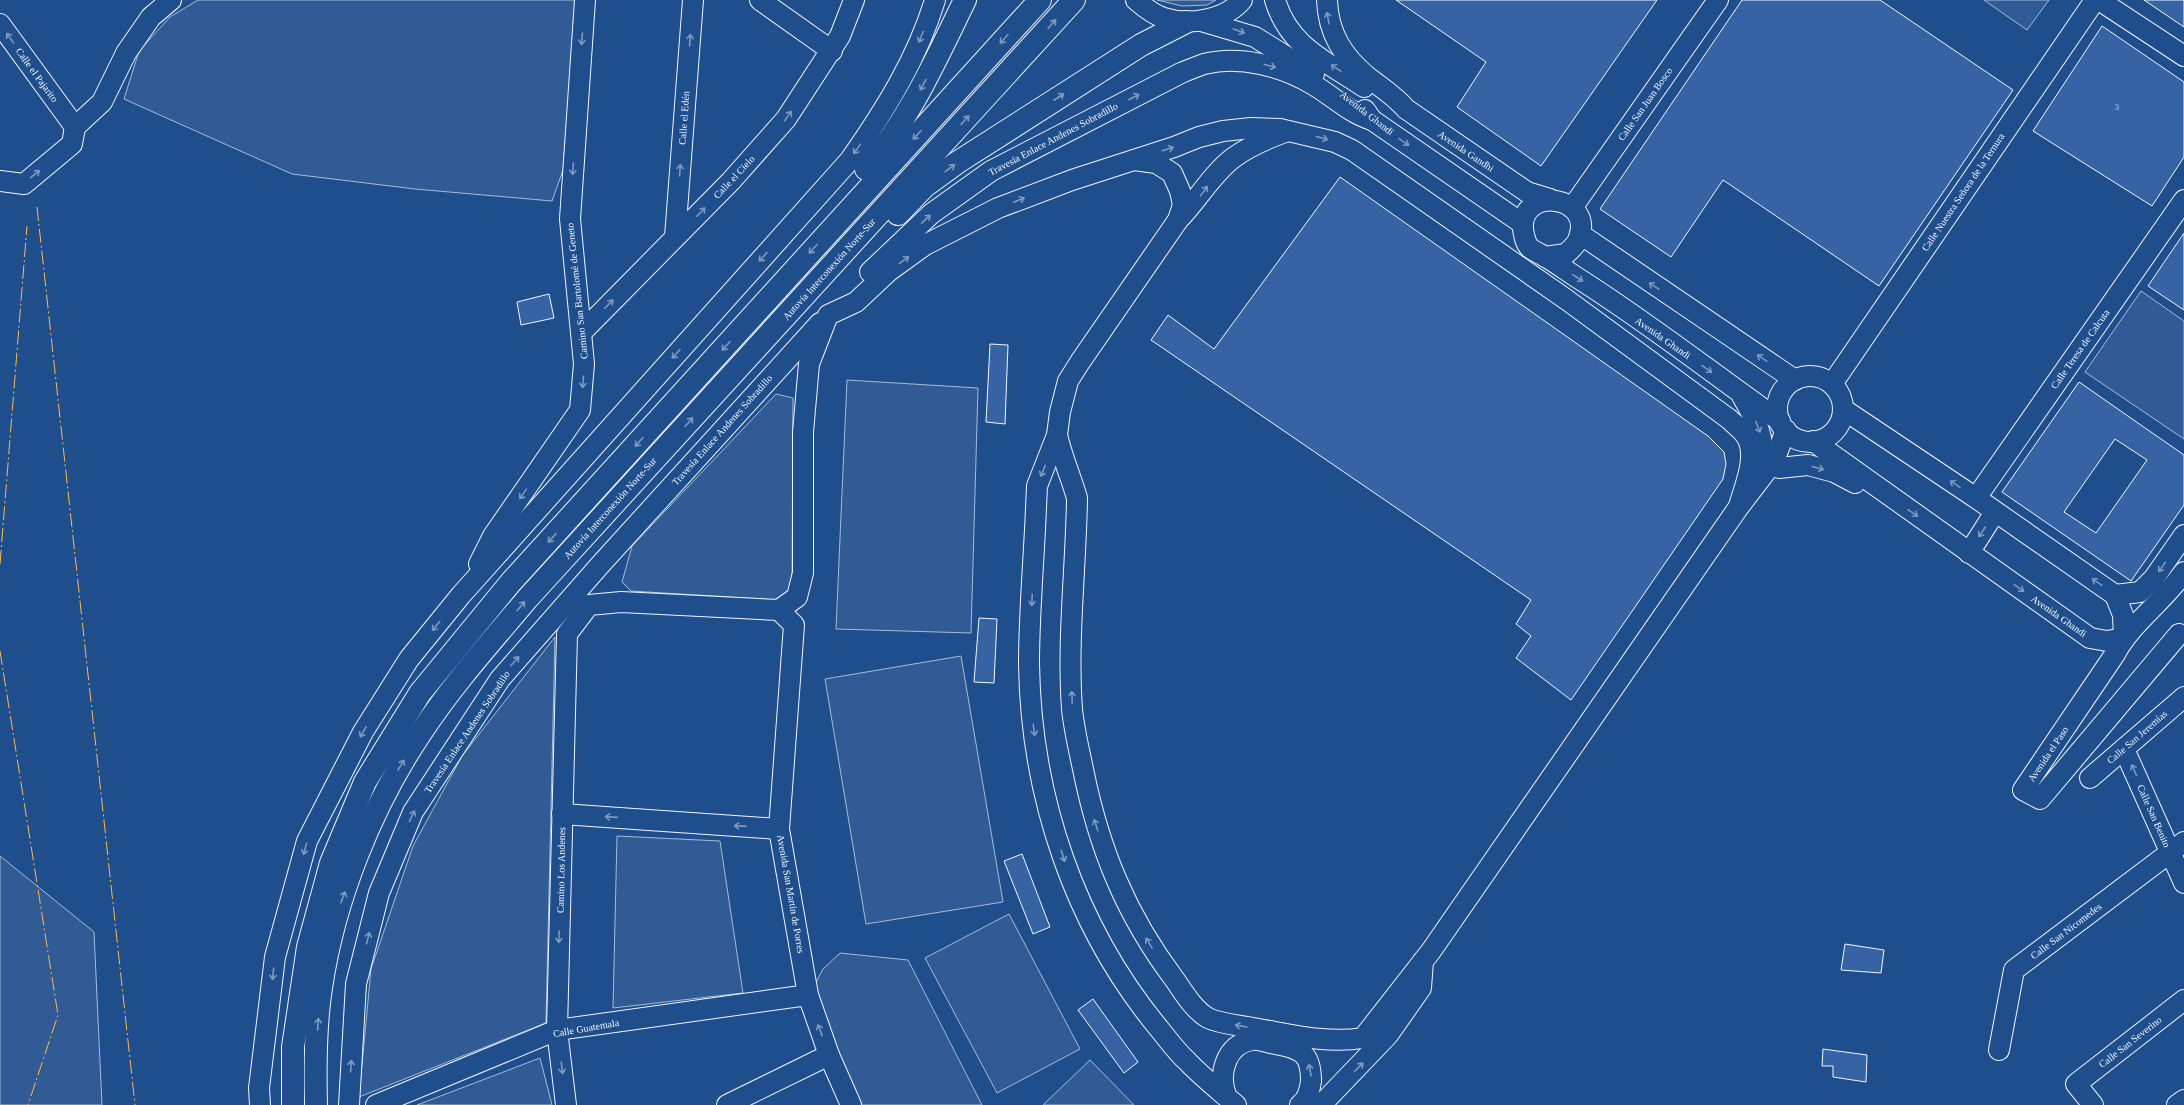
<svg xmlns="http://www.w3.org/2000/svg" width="2184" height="1105" viewBox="0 0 2184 1105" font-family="'Times New Roman',serif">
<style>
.built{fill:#305b95;stroke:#a8bbd7}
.building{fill:#3563a3;stroke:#f2f6ff;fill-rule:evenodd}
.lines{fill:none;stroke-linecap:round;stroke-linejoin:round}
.minor-casing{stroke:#f2f6ff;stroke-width:22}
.highway-casing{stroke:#f2f6ff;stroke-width:24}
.minor{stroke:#1f4e8c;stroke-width:20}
.highway{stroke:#1f4e8c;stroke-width:22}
.power{stroke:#ffb74d;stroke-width:1;stroke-dasharray:14 3 2 3;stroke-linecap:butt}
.oneway{stroke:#7e9ac0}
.labels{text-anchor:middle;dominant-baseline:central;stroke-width:3;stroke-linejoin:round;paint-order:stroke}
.number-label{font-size:8px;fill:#c3d1e8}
.street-label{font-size:10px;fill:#f2f6ff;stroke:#1f4e8c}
</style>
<rect width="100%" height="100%" fill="#1f4e8c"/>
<g class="built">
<path d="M198 0H576L563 170 552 201 415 189 292 174 124 99 139 51 170 17Z"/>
<path d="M1157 0H1216L1207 5 1182 6Z"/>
<path d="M1984 0H2049L2027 30Z"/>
<path d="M2141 291 2184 321V439L2085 372Z"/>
<path d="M847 380 978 388 971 633 836 629Z"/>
<path d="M776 394 793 398 792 590 779 600 631 591 622 582 632 546Z"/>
<path d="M555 637 546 1023 359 1097 371 969 413 846 462 756Z"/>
<path d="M961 656 1003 902 866 924 825 679Z"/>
<path d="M617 836 720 841 743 993 613 1008Z"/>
<path d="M0 856 94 932 102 1105H0Z"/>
<path d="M1009 914 1080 1049 997 1093 925 958Z"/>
<path d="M840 953 908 960 982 1105H860L812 990 823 969Z"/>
<path d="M540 1058 552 1105H417Z"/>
<path d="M1090 1060 1134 1105H1043Z"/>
</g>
<g class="building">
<path d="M1396 0H1657L1541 166 1457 107 1486 62Z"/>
<path d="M1742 0H1880L2013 90 1879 286 1723 180 1671 257 1600 209Z"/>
<path d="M2144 0H2184V27Z"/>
<path d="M2102 26 2184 82V157L2152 206 2033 131Z"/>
<path d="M1340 177 1708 436 1724 452 1726 464 1723 479 1571 700 1516 658 1531 636 1516 624 1531 600 1151 340 1168 315 1214 349Z"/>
<path d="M2184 233V310L2148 286Z"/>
<path d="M549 294 554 318 521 325 517 302Z"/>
<path d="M990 344 1008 345 1005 424 986 422Z"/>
<path d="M2079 382 2184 455V505L2131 581 2002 492ZM2115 439 2147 460 2096 533 2064 512Z"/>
<path d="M979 618 997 619 994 683 974 682Z"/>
<path d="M1022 854 1050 927 1033 934 1004 861Z"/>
<path d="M1845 944 1884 950 1881 973 1841 970Z"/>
<path d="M1093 999 1138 1062 1124 1073 1078 1010Z"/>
<path d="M1823 1049 1867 1055 1866 1082 1833 1077V1066H1822Z"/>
</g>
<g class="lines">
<g class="minor-casing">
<g id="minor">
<path d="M760 0 832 51"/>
<path d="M1136 0C1144 7 1154 15 1164 18 1188 26 1226 20 1242 0"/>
<path d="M1275 0C1289 47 1326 61 1364 87"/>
<path d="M1327 0C1328 33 1343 57 1369 78 1382 88 1395 96 1406 109L1527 192 1550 199"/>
<path d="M2099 0 2184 56"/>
<path d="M1201 21 1255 37 1314 74"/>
<path d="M0 24 75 127"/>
<path d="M1365 110 1372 120 1523 224"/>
<path d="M75 127 102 102 126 53 151 17 171 0"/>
<path d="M1134 160 1156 163 1172 173 1180 191 1183 205 1178 220"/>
<path d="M0 181 24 184 72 144 75 127"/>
<path d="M1572 208 1718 0"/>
<path d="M1580 234 1795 380"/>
<path d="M675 237 693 0"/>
<path d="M1545 257 1566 254C1570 250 1576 245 1578 240 1597 195 1520 185 1523 229 1524 235 1525 243 1530 248 1535 252 1541 254 1546 257 1559 265 1571 274 1584 282 1651 325 1715 375 1780 421"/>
<path d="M870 272 931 214 991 171 1181 73C1188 70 1196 67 1204 64 1240 55 1281 66 1312 84 1333 96 1349 113 1372 120"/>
<path d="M582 332 731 181 786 119 840 36 854 0"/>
<circle cx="1810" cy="409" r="33"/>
<path d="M1832 384 2095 0"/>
<path d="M1742 396C1753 416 1766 435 1761 459"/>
<path d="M1843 409 1976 498 2115 595 2123 615 2124 638"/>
<path d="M1057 435C1062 457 1071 477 1077 498 1076 568 1067 639 1072 709 1074 729 1079 750 1083 769 1099 849 1126 915 1175 980 1184 993 1194 1010 1208 1018 1220 1024 1239 1025 1253 1028 1289 1034 1326 1044 1363 1038L1431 951 1738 508 1774 461 1786 430"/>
<path d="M1813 441 2090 638 2107 641 2124 638"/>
<path d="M1779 468 1808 465 1834 472 1855 483"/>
<path d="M1976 498 2184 200"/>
<path d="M1969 553 1995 512"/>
<path d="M479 564 493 536 580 410 584 364 570 219 585 0"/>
<path d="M2115 595 2140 592 2154 578 2184 535"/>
<path d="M779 610 794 625 779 829 808 995 829 1055 851 1105"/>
<path d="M2179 634 2040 799 2023 790 2115 654C2131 623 2164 601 2184 572"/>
<path d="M2124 749 2184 883"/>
<path d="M2090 778 2184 697"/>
<path d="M562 814 779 829"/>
<path d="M1999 1050 2014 970 2184 842"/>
<path d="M1226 1095C1218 1074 1226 1044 1252 1040 1259 1039 1269 1043 1276 1044 1285 1046 1294 1047 1302 1053 1310 1059 1311 1072 1311 1081 1310 1089 1307 1100 1300 1105"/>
<path d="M260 1105 259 1088 275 957 307 841 363 732 409 659 461 595 850 160C885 110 917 59 935 0"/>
<path d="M349 1105 356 984 379 893 413 812 500 679 600 565 820 323"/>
<path d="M376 1105 557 1030 808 995"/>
<path d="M566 1105 557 1030 567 634 589 605 621 602 779 610 797 597 803 573V432L809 364 828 315 856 302 889 271 925 245 998 208 1072 180 1174 147 1199 137 1223 131 1251 128 1280 129 1335 142 1352 150 1567 300 1729 419C1736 426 1746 432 1749 442 1756 461 1744 488 1739 506"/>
<path d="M727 1105 829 1055"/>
<path d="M1236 1105C1220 1091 1202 1077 1187 1061 1177 1052 1169 1041 1161 1031 1075 928 1031 797 1029 664 1029 612 1034 559 1036 508L1037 486 1057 435 1060 412 1068 381 1080 362 1178 220C1197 201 1211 175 1233 158 1249 146 1266 139 1285 132"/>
<path d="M1321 1105 1388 1035 1421 988 1423 961"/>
<path d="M2093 1105 2076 1084 2184 1000"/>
<path d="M2177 1105 2184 1100"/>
</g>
</g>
<g class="highway-casing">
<g id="highway">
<path d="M866 169C910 119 936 59 965 0"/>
<path d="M898 214 925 186 958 162 1141 45 1186 22"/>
<path d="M293 1105V1047L308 947 331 863 365 782 420 693 511 582 1040 0"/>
<path d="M316 1105C315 1066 315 1026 321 988 334 899 372 805 422 731 453 684 491 642 527 599L1074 0"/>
</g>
</g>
<use href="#minor" class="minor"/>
<use href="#highway" class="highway"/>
<g class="power">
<path d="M37 207 135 1105"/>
<path d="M0 564 27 226"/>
<path d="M0 651 58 1015 28 1105"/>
</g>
</g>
<defs><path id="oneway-shaft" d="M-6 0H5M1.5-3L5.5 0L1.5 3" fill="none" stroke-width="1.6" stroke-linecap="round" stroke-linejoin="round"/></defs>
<g class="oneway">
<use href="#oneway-shaft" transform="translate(1328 18) rotate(-101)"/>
<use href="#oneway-shaft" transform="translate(1052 24) rotate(-48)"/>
<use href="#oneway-shaft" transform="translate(1239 31) rotate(20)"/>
<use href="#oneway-shaft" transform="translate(921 37) rotate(112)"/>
<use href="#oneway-shaft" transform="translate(10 38) rotate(-126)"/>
<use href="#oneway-shaft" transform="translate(582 39) rotate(94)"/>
<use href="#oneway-shaft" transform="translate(1004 39) rotate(132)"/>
<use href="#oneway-shaft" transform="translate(690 40) rotate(-86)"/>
<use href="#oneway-shaft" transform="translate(1270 66) rotate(14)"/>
<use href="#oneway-shaft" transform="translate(1336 68) rotate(-146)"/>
<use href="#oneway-shaft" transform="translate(923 85) rotate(118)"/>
<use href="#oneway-shaft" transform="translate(1059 97) rotate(-33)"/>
<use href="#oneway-shaft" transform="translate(1134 97) rotate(-27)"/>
<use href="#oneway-shaft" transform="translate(788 116) rotate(-55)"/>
<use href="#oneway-shaft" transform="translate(965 120) rotate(-48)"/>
<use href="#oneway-shaft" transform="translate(917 135) rotate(132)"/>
<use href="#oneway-shaft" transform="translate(1322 138) rotate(15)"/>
<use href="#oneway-shaft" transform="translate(1404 142) rotate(35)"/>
<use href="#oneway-shaft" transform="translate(857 149) rotate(126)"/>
<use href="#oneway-shaft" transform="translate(1168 149) rotate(-17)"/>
<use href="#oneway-shaft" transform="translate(950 168) rotate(-37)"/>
<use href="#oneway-shaft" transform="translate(573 169) rotate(94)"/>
<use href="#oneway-shaft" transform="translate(680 170) rotate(-86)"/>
<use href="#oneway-shaft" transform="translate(35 174) rotate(-39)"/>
<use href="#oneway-shaft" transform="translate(1204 191) rotate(-54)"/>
<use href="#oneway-shaft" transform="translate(1019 200) rotate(-21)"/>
<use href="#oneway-shaft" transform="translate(701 212) rotate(-45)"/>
<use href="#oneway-shaft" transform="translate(926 219) rotate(-43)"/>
<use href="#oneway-shaft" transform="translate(813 249) rotate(132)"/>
<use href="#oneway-shaft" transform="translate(763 257) rotate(132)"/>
<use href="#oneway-shaft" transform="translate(904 260) rotate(-36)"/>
<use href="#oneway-shaft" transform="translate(1578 278) rotate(33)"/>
<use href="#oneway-shaft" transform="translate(1654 286) rotate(-146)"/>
<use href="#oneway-shaft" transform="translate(609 304) rotate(-45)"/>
<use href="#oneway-shaft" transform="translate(726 346) rotate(132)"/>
<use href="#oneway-shaft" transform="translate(676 354) rotate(132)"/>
<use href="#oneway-shaft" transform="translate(1762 358) rotate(-146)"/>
<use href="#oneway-shaft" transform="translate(1707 369) rotate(35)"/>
<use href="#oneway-shaft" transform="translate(583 382) rotate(94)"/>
<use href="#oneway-shaft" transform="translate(689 422) rotate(-48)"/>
<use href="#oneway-shaft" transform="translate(1758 427) rotate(69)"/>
<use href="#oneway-shaft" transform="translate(639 442) rotate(132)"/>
<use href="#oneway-shaft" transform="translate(1818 468) rotate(15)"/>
<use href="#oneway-shaft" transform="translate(1043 471) rotate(112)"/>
<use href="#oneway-shaft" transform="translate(1955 484) rotate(-146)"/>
<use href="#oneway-shaft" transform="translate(523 494) rotate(125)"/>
<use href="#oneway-shaft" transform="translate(1913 513) rotate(35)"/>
<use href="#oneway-shaft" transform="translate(1982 532) rotate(123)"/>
<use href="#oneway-shaft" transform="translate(552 538) rotate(133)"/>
<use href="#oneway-shaft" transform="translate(2162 567) rotate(125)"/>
<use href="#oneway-shaft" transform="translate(2097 582) rotate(-145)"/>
<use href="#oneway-shaft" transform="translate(2019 588) rotate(35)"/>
<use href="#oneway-shaft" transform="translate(1032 600) rotate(92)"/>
<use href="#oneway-shaft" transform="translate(521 606) rotate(-50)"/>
<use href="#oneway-shaft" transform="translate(436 626) rotate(129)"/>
<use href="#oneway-shaft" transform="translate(515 661) rotate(-49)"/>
<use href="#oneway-shaft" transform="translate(1072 697) rotate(-92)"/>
<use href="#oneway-shaft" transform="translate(1034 730) rotate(82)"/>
<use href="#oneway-shaft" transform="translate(363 732) rotate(120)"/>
<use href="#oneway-shaft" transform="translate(401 765) rotate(-59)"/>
<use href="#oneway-shaft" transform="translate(2134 770) rotate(-114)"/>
<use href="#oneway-shaft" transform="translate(412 816) rotate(-65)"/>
<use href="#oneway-shaft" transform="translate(611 817) rotate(-176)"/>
<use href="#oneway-shaft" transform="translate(1096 825) rotate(-108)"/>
<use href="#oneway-shaft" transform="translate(740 826) rotate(-176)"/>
<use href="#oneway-shaft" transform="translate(305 849) rotate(105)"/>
<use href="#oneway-shaft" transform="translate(1063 856) rotate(72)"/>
<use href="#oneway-shaft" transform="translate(343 897) rotate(-70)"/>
<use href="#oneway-shaft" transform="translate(559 937) rotate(91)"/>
<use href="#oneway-shaft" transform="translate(368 938) rotate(-76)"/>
<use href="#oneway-shaft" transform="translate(1149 943) rotate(-120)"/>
<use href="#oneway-shaft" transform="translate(273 974) rotate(97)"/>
<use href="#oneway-shaft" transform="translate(318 1024) rotate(-86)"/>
<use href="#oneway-shaft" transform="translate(1241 1026) rotate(-170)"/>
<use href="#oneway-shaft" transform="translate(820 1030) rotate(-110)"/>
<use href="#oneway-shaft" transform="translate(351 1066) rotate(-86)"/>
<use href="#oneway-shaft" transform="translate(1359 1067) rotate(-46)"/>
<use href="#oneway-shaft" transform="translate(562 1068) rotate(83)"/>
<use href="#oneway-shaft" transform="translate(1310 1070) rotate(-101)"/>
</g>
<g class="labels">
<g class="number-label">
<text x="2117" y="107">3</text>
</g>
<g class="street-label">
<text transform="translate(37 75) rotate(54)">Calle el Pajarito</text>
<text transform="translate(1645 104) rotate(-55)">Calle San Juan Bosco</text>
<text transform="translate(1367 113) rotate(38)">Avenida Ghandi</text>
<text transform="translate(684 118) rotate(-86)">Calle el Edén</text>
<text transform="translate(1053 139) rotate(-28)">Travesía Enlace Andenes Sobradillo</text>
<text transform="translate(1466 151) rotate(34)">Avenida Gandhi</text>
<text transform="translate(734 177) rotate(-47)">Calle el Cielo</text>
<text transform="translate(1963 192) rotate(-56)">Calle Nuestra Señora de la Ternura</text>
<text transform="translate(829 269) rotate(-48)">Autovía Interconexión Norte-Sur</text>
<text transform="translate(577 291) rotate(-96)">Camino San Bartolomé de Geneto</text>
<text transform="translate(1663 338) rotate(35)">Avenida Ghandi</text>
<text transform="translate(2080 349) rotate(-55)">Calle Teresa de Calcuta</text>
<text transform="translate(722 430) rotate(-48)">Travesía Enlace Andenes Sobradillo</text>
<text transform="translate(610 508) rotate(-48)">Autovía Interconexión Norte-Sur</text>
<text transform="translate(2059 616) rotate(35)">Avenida Ghandi</text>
<text transform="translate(467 732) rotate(-56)">Travesía Enlace Andenes Sobradillo</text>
<text transform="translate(2137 737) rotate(-41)">Calle San Jeremías</text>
<text transform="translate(2048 754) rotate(-56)">Avenida el Paso</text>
<text transform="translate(2154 816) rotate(66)">Calle San Benito</text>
<text transform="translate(561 870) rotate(-89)">Camino Los Andenes</text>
<text transform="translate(791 894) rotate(80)">Avenida San Martín de Porres</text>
<text transform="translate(2066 931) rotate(-37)">Calle San Nicomedes</text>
<text transform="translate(586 1028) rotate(-10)">Calle Guatemala</text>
<text transform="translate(2130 1042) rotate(-38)">Calle San Severino</text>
</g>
</g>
</svg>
